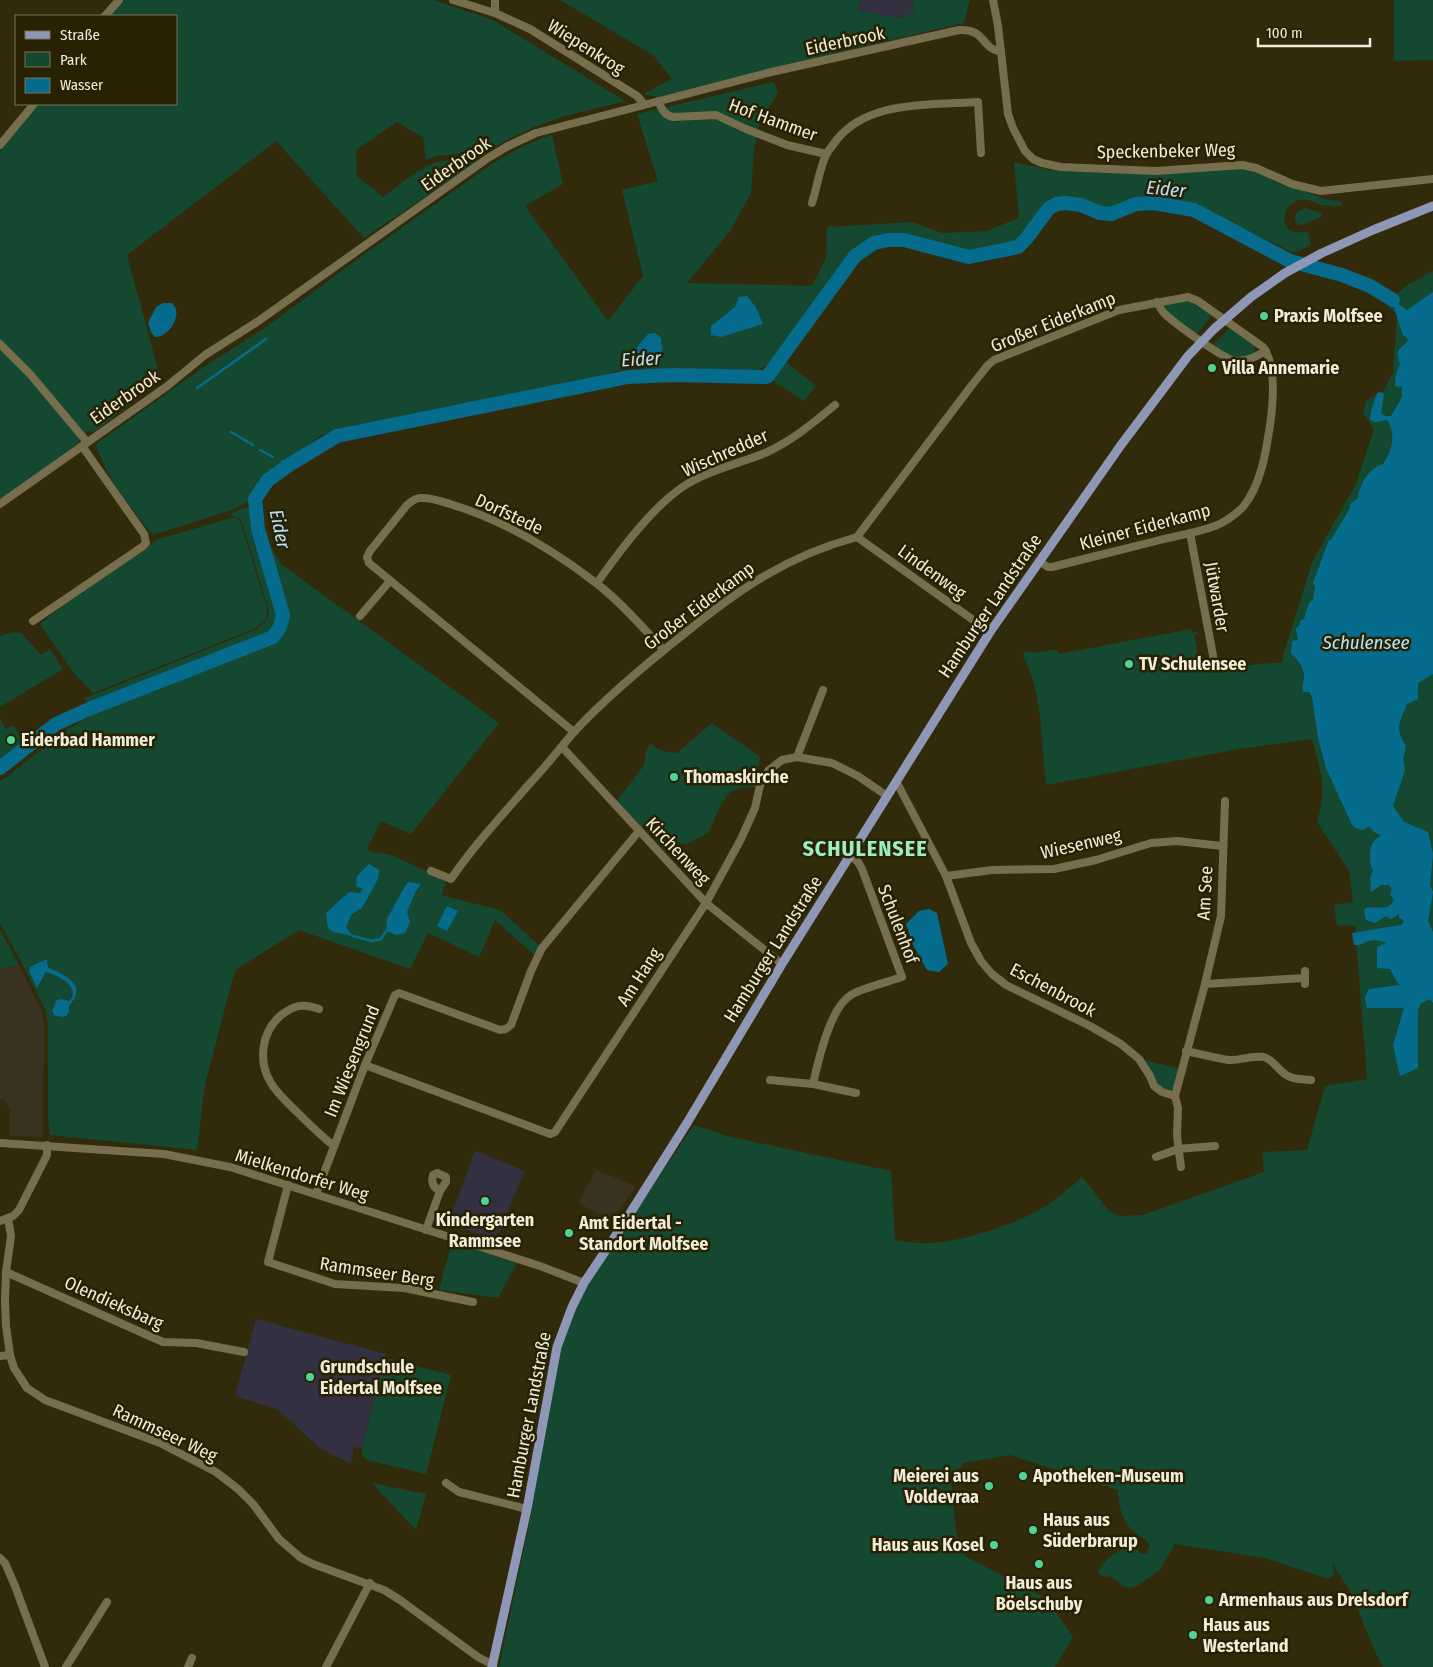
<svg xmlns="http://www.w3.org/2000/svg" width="1433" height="1667" viewBox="0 0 1433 1667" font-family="'Fira Sans Condensed',sans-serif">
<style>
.commercial{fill:#393221}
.education{fill:#323041}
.green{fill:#144831;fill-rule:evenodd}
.water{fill:#066c8e}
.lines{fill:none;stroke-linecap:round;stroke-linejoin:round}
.stream{stroke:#066c8e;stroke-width:2.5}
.river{stroke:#066c8e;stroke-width:14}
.minor{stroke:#766e4d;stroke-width:8}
.major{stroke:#8f97b7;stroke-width:9}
.poi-dot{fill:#4fd398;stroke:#282102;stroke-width:2}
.labels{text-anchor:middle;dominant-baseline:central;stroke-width:5;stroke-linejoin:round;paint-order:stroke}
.street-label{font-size:18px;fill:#f0ecd9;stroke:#282102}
.poi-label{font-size:18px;font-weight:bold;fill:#f0ecd9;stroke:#282102;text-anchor:start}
.water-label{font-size:19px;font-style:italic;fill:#b2e3fb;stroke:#282102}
.district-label{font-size:22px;font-weight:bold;letter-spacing:1px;fill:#9bedc2;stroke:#282102}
</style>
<rect width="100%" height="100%" fill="#322b0b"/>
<g class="commercial">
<path d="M19 965 41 1010 44 1025 43 1137 10 1136V1109L5 1100 0 1099V969Z"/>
<path d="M596 1170 636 1186 612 1221 578 1203Z"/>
</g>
<g class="education">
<path d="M860 0H913L914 11 903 18 859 11Z"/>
<path d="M475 1151 525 1171 495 1240 448 1224Z"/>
<path d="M256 1319 386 1354 362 1448 354 1447 351 1464 322 1450 277 1409 235 1396Z"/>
</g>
<g class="green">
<path d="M124 0H434L493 20 625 101 565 116 534 127 505 141 483 155 458 154 437 156 426 160 423 137 397 122 356 150 357 176 383 197C400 185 418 167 439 162 452 159 465 160 478 161L364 238 276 141 127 255 161 380 94 432 87 431 80 438 78 444 0 500V151L39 104H176V16H110Z"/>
<path d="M560 0H860L859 11 902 18 914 11 913 0H970L964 23 772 68 658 97 644 94 672 79 653 55Z"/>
<path d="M1394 0H1433V60L1394 61Z"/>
<path d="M774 82 778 93 760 122 754 150 751 193 730 231 687 283 812 286 826 258 827 227 912 222 942 233 986 231 1019 218 1014 162 1050 170 1084 172 1156 174 1232 168C1254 169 1261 175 1281 184 1289 188 1298 189 1307 192 1319 197 1328 201 1341 201L1342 206C1335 206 1328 206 1322 205 1314 203 1307 198 1299 200 1279 205 1278 240 1308 231L1311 245 1294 253 1196 206 1139 198 1111 210 1101 208 1082 199 1067 198 1043 206 1020 240 992 249 970 252 908 235H888L874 238 851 253 841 264 771 363 756 371H708L682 368 654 370 632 367 599 376 463 405 346 427 322 435 265 476 254 488 248 502 229 511 153 535C134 513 102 472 96 444L208 364 266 327 366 253 492 164C511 152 530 142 552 135L563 184 525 206 608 321 643 276 622 190 658 181 637 114Z"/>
<path d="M1306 208 1321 213 1322 216 1303 225H1299L1295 221C1294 214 1298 209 1306 208Z"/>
<path d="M1433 271V1667H1383L1376 1654 1350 1591 1332 1563 1335 1574 1328 1579 1265 1558 1175 1544 1159 1571 1137 1586 1128 1588 1123 1586 1112 1577 1103 1576 1098 1573C1103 1559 1119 1549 1133 1546L1141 1554 1147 1553 1150 1546C1145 1536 1141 1538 1133 1531 1121 1521 1119 1505 1118 1490L1010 1455 964 1463 951 1478 956 1532 965 1556 1047 1599 1073 1637 1055 1667H499L532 1510 559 1347 584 1289 694 1125 727 1136 891 1171 895 1240C903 1241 913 1243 921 1243 953 1245 1011 1226 1039 1210 1055 1201 1069 1189 1082 1177L1109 1211 1120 1216 1143 1215 1264 1172 1262 1152 1307 1150 1325 1086 1367 1079 1355 925 1337 926 1334 905 1353 902 1349 871 1317 822C1327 787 1321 772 1312 739L1239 749 1046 785C1042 747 1042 688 1023 656L1025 651 1034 653 1057 649 1059 654 1191 629 1192 633 1198 632V634L1194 635 1201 670 1283 662 1282 659 1313 560 1356 484 1374 429 1363 413 1366 401 1383 392 1393 373 1397 315 1386 304 1407 285Z"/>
<path d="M1184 300 1194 302 1212 315 1197 334 1164 310 1167 304Z"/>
<path d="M1230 328 1254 344C1259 355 1244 360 1235 358 1228 357 1220 349 1213 345Z"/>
<path d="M783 360 816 386 804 401 769 378Z"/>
<path d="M263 504 262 532 281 564 499 723 411 834 381 821 367 849 375 853 389 854 443 879 446 884 441 895 500 910 542 948 537 957 495 920 479 957 428 933 410 969 299 930 235 970 205 1084 197 1150 50 1135 48 1117V1023L46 1011 23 965 0 923V781L8 776 55 739V737L92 715 85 698 257 629C265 622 270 619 268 608L241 519 230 515 240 509ZM363 889 362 908 352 914 346 927 352 935 333 932 328 928 349 892 360 893ZM47 960 48 967C65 976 89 985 69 1006V1012L54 1015 52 1009 54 1004 69 1001 72 998C77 982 57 977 46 972L37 988 29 971 30 967Z"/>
<path d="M234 517 240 521 267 608 266 620 256 628 93 693 73 672 40 624 66 603 142 552 156 540Z"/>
<path d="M13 632 21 633 41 655 50 649 63 669 0 707V636Z"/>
<path d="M0 719 6 729 13 725 24 742 0 759Z"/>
<path d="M712 723 760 757 756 787 741 788 730 792 721 805 708 833 687 844 666 842 661 847 656 840 658 837 645 824 641 828 617 801 644 765 646 751 650 744 662 751 677 753Z"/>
<path d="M0 930 19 965 0 969Z"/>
<path d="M1139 1059 1181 1069 1175 1096 1162 1092Z"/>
<path d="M452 1242 517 1263 498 1298 439 1290Z"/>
<path d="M385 1358 451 1375 426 1474 367 1460 362 1455V1448Z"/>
<path d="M372 1483 426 1494 416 1530Z"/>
</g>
<g class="water">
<path d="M1433 292V674L1418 683V699L1407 704C1400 723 1394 727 1406 746L1403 759 1405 770 1393 806 1404 822 1428 832 1433 854 1430 885 1433 892 1428 921 1433 932V1003L1430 999 1421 1003 1418 1010V1068L1400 1076 1393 1045 1404 1008H1367L1365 998 1369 989 1399 985 1390 969 1377 968V947L1386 943C1377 939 1369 939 1360 945H1354L1352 933 1401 925 1404 922 1402 919 1399 918V914L1391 919 1386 916 1375 923 1366 920 1364 911 1366 908C1377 905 1389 913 1394 899L1390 895 1392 890 1389 885H1381L1371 892 1370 878 1373 871C1369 863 1368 847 1375 840 1377 838 1379 837 1381 835L1374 832 1369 826 1363 830 1355 828 1352 825 1326 768 1318 738 1312 697 1309 692H1303C1302 687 1303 684 1304 679 1305 669 1298 659 1291 654L1292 641 1298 640 1296 629 1300 624 1301 620 1304 619 1309 603 1313 600 1315 587 1313 583 1329 540H1331L1350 508V504L1358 498C1359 485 1370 467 1383 464 1393 450 1396 432 1387 420L1375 422 1370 420 1371 411 1377 393 1381 392 1384 394 1381 413 1385 416H1391L1402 397V387L1395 386 1396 374 1400 364C1396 350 1397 351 1407 342L1408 339 1403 335 1392 302 1393 300 1407 310Z"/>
<path d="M747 296 755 306 763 324 721 337 711 335V326L735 307 739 297Z"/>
<path d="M163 303H172C184 314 169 337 155 337L151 332 148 323 156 307Z"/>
<path d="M655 333 661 338C661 343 663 349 662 354 659 367 645 362 638 358L637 347 648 334Z"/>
<path d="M369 864 379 870 378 879 362 908 352 914 346 927 353 936 333 932 328 928 326 913 349 892 360 893 363 889 356 886 357 876Z"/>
<path d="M409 882 421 884 416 891 407 912 410 922 405 933 397 935 386 931 387 919 405 886Z"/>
<path d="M447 906 458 911 447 931 437 926Z"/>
<path d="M929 909 937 913 948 964 939 972 927 970 913 945 906 924 919 911Z"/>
<path d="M47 959 48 967C65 976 89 984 69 1006V1012L66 1016 61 1017 54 1015 52 1010 57 1000 61 999 69 1001 72 998C77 983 57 976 46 972L37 988 29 971 30 967Z"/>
</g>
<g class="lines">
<g class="stream">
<path d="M197 388 266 339"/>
<path d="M231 432 253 445"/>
<path d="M260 450 273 457"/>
<path d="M282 461 289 465"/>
<path d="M353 936 372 941 381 939 386 931"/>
</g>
<path class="river" d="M0 768 56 724 89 709 273 637 280 627 283 615 258 529 255 499 268 480 289 465 337 436 628 377 673 375 767 377 855 256 874 243 888 240H904L969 257 1018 247 1026 239 1049 208 1057 204 1065 203 1081 205 1100 213 1111 214 1136 204 1154 203 1194 210 1290 261 1342 275 1370 286 1393 300"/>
<g class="minor">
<path d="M453 0 495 13 530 29 637 96 644 104"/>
<path d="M993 0 998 26 1008 114 1013 128 1025 151 1033 159 1042 163 1061 167 1156 171 1242 165 1256 168 1292 184 1321 191 1433 179"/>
<path d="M495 13V0"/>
<path d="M105 16 119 0"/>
<path d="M658 101C662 109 664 115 673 117L716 115 746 129 787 145 826 154"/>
<path d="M0 145 34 104"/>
<path d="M812 203C817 188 819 170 826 155 828 151 832 146 835 142 866 100 931 105 978 102L981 153"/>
<path d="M1157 302C1160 307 1162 312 1166 315 1176 324 1227 362 1237 361 1248 361 1257 356 1266 351"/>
<path d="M0 344 30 374 87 442"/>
<path d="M0 504 166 387 205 355 257 322 488 158 508 146 536 133 767 73 959 30C986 28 982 51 1001 51"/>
<path d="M1190 533 1215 666"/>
<path d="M857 537 990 632"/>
<path d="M597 583C619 552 652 507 684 486 709 470 738 464 765 453 792 441 813 423 835 405"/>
<path d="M360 616 390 581"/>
<path d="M33 621 142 547 146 543 144 534 82 446"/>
<path d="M574 732 369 563 367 557 370 551 407 505C411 502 415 498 420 498 430 497 441 501 450 504 503 520 552 549 596 583 621 602 642 627 664 650"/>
<path d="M562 747 706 903 782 964"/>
<path d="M797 757 823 690"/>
<path d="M896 781 946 876 971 943 981 961 992 974 1006 985 1090 1026 1121 1044 1139 1059 1150 1076 1154 1086 1162 1092 1175 1096"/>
<path d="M431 871 451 879C475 844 504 813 532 781 547 765 560 748 574 732 607 696 646 664 684 634 739 589 787 556 857 537L972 385 988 365 994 360 1119 310 1188 297 1198 301 1263 347C1277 365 1273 404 1270 425 1266 452 1261 485 1243 507 1235 515 1225 522 1215 526 1196 533 1175 536 1156 541 1121 550 1087 558 1052 567H1048L1039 561"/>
<path d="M946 876 992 870 1054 869 1096 860 1151 843 1177 841 1222 846"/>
<path d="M1305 971V984"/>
<path d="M1205 984 1305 978"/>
<path d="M319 1009C303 1003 294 1005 280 1016 261 1033 258 1062 271 1083 278 1095 290 1105 300 1115 311 1126 321 1136 334 1146"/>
<path d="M1186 1051C1200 1054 1215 1058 1229 1060 1241 1061 1249 1055 1264 1057 1274 1060 1278 1071 1288 1076 1295 1080 1303 1079 1311 1080"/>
<path d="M365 1065 550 1134 555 1132 706 903 741 839 755 808 760 785 768 771 782 760 797 757 832 763 858 776 887 796"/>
<path d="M770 1080 813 1084 856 1093"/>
<path d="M813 1084C818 1062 830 1007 851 995 862 988 888 982 902 977L862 869 858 862 851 856"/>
<path d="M0 1143 164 1154 230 1167 540 1266 584 1283"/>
<path d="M1156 1157 1178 1149 1215 1146"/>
<path d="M1181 1167 1177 1136 1178 1108 1175 1096 1205 984 1221 916 1225 801"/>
<path d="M288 1185 268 1262 335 1284 404 1288 473 1302"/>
<path d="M316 1194 365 1065 395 995 399 993 500 1030 506 1029 511 1025 531 971 542 948 639 831"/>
<path d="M8 1219 11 1236 6 1272 5 1300 6 1326 10 1355 14 1368 27 1388 45 1400 160 1443 216 1472 238 1489 253 1504 279 1539 301 1558 313 1564 384 1590 400 1600 478 1657 493 1665"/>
<path d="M0 1221 13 1216 19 1210 47 1155V1145"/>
<path d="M426 1230 440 1191 446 1182V1177L437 1173 433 1175C431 1183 433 1187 440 1191"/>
<path d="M6 1272 163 1342 196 1343 244 1352"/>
<path d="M0 1356 10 1355"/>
<path d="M446 1483 459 1492 527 1509"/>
<path d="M0 1558 5 1563 15 1586 45 1667"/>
<path d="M66 1667 107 1602"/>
<path d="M188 1667 192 1658"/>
<path d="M326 1667 370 1583"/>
</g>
<path class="major" d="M492 1667 527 1509 557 1347 572 1307 584 1283 622 1226 687 1123 782 964 990 632 1121 445 1188 356 1214 329 1251 297 1285 273 1322 253 1373 230 1433 206"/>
</g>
<g class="poi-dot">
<circle cx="1264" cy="316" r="5"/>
<circle cx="1212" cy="368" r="5"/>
<circle cx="1129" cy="664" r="5"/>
<circle cx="11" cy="740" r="5"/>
<circle cx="674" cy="777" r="5"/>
<circle cx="485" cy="1201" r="5"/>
<circle cx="569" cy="1233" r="5"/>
<circle cx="310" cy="1377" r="5"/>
<circle cx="1023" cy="1476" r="5"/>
<circle cx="989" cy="1486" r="5"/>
<circle cx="1033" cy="1530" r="5"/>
<circle cx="994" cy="1545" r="5"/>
<circle cx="1039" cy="1564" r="5"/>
<circle cx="1209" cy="1600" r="5"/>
<circle cx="1193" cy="1635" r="5"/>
</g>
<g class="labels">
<g class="street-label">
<text transform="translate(845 41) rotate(-12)">Eiderbrook</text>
<text transform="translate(586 47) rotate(32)">Wiepenkrog</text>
<text transform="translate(773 120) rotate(20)">Hof Hammer</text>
<text transform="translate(1166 151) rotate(-1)">Speckenbeker Weg</text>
<text transform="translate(456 164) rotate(-35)">Eiderbrook</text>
<text transform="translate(1053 322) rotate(-22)">Großer Eiderkamp</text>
<text transform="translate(125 397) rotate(-35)">Eiderbrook</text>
<text transform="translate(725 453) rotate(-24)">Wischredder</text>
<text transform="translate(509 514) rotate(25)">Dorfstede</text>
<text transform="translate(1145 527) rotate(-15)">Kleiner Eiderkamp</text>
<text transform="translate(932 572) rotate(36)">Lindenweg</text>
<text transform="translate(1217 597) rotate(80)">Jütwarder</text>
<text transform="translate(699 606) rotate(-37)">Großer Eiderkamp</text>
<text transform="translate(990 606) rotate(-56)">Hamburger Landstraße</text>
<text transform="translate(1081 844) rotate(-13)">Wiesenweg</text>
<text transform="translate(678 851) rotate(47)">Kirchenweg</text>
<text transform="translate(1205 893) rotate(-87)">Am See</text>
<text transform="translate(898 924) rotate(69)">Schulenhof</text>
<text transform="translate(773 949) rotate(-58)">Hamburger Landstraße</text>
<text transform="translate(639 977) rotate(-57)">Am Hang</text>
<text transform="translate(1053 990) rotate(28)">Eschenbrook</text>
<text transform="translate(352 1061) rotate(-68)">Im Wiesengrund</text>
<text transform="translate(302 1175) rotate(17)">Mielkendorfer Weg</text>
<text transform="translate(377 1272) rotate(9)">Rammseer Berg</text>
<text transform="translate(114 1303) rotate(24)">Olendieksbarg</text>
<text transform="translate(529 1415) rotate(-79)">Hamburger Landstraße</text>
<text transform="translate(165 1433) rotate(25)">Rammseer Weg</text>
</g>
<g class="poi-label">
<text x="1274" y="316">Praxis Molfsee</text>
<text x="1222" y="368">Villa Annemarie</text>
<text x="1139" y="664">TV Schulensee</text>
<text x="21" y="740">Eiderbad Hammer</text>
<text x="684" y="777">Thomaskirche</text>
<text x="485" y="1220" text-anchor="middle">Kindergarten<tspan x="485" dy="21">Rammsee</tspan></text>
<text x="579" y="1223">Amt Eidertal -<tspan x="579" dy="21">Standort Molfsee</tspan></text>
<text x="320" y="1367">Grundschule<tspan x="320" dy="21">Eidertal Molfsee</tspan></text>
<text x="979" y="1476" text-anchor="end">Meierei aus<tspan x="979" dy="21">Voldevraa</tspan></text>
<text x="1033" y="1476">Apotheken-Museum</text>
<text x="1043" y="1520">Haus aus<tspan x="1043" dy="21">Süderbrarup</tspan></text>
<text x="984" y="1545" text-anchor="end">Haus aus Kosel</text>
<text x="1039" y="1583" text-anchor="middle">Haus aus<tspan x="1039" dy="21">Böelschuby</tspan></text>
<text x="1219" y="1600">Armenhaus aus Drelsdorf</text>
<text x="1203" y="1625">Haus aus<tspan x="1203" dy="21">Westerland</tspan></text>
</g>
<g class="water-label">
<text transform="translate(1166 189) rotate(6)">Eider</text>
<text transform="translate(641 359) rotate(-3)">Eider</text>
<text transform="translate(280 529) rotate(78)">Eider</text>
<text x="1366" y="642">Schulensee</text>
</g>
<g class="district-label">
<text x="865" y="848">SCHULENSEE</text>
</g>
</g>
<rect x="15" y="15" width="162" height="90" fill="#282102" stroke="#787258"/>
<rect x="25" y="31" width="25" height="8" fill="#8f97b7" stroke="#787258"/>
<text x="60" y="40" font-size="15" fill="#f0ecd9">Straße</text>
<rect x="25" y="52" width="25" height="15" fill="#144831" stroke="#787258"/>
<text x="60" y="65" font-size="15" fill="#f0ecd9">Park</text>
<rect x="25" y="78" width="25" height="15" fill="#066c8e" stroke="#787258"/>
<text x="60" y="90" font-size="15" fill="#f0ecd9">Wasser</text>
<path d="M1258 38v8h112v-8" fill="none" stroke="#f0ecd9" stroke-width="2.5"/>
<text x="1266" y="38" font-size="15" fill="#f0ecd9" stroke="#282102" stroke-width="4" paint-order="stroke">100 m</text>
</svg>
